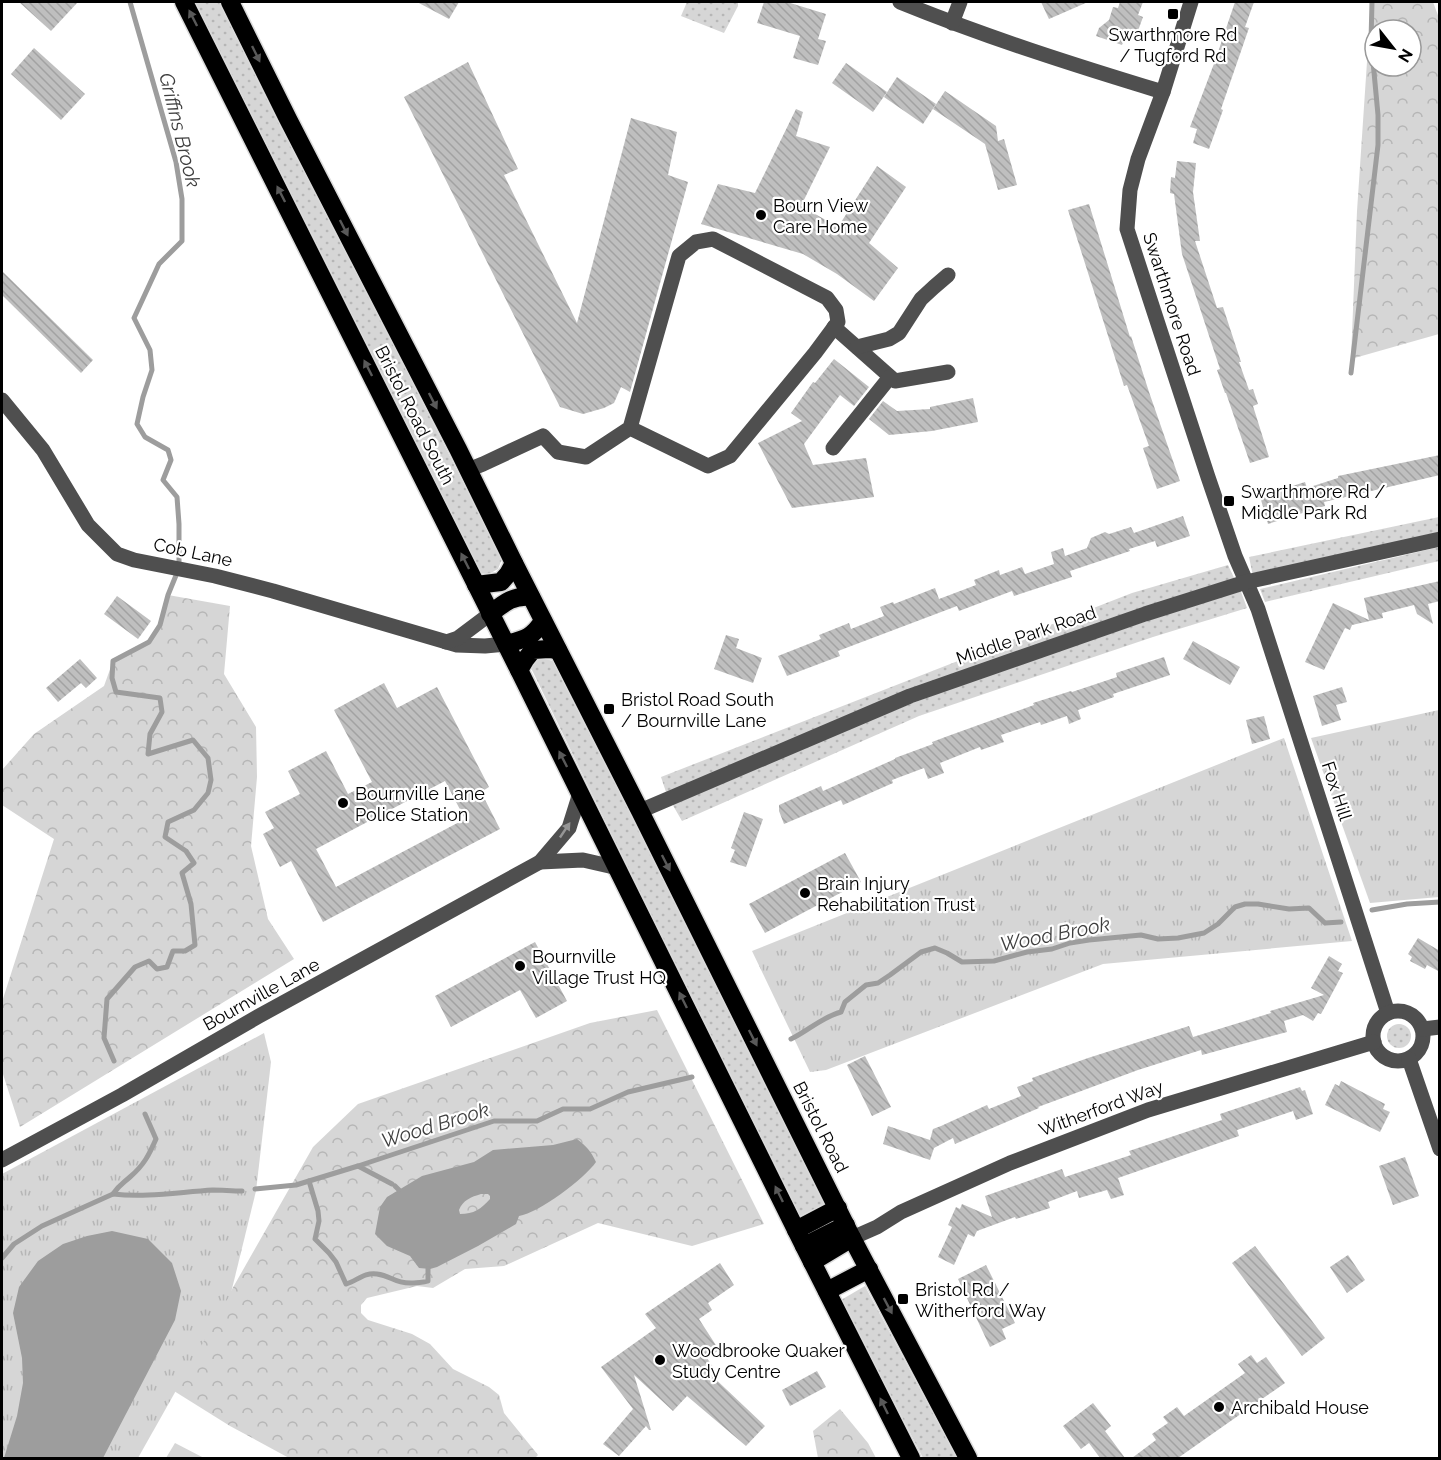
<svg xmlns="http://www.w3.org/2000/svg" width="1441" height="1460" viewBox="0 0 1441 1460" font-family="Raleway,sans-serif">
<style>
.grass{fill:url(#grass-dots)}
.forest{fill:url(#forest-crowns);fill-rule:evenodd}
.park{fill:url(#park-tufts)}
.pitch{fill:#d6d6d6}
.water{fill:#9d9d9d;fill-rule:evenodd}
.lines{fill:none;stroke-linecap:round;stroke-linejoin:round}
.stream{stroke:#9d9d9d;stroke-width:5}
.building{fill:url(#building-back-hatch);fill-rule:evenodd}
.highway-casing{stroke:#dbdbdb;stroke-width:21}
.minor{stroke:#4f4f4f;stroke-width:15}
.highway{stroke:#000;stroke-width:18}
.oneway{fill:#595959}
.oneway2{fill:#959595}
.poi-dot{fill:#000;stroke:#fff;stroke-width:2}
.labels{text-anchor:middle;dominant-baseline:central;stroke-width:4.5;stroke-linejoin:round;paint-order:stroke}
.poi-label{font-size:18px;fill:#000;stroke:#fff;text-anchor:start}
.street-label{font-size:18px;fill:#000;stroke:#fff}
.water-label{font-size:20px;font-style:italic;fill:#3e3e3e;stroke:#fff}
</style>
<defs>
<pattern id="grass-dots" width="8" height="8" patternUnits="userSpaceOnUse" patternTransform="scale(1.5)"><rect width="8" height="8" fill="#d6d6d6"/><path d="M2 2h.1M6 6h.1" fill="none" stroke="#b6b6b6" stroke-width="1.8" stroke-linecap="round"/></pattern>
<pattern id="forest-crowns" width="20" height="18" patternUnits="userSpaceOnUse" patternTransform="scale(1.5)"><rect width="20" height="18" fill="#d6d6d6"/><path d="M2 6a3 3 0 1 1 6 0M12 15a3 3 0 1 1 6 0" fill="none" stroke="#b6b6b6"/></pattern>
<pattern id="park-tufts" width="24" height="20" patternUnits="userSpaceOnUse" patternTransform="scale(1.5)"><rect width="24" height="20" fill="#d6d6d6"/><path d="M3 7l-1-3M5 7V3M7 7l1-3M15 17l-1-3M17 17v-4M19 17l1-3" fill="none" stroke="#b6b6b6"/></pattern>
<pattern id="building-back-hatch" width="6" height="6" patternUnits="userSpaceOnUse" patternTransform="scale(1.5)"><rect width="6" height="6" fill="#bfbfbf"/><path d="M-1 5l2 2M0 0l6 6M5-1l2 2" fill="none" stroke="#a2a2a2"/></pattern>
</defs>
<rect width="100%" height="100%" fill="#fff"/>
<g class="grass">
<path d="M191 2H220L502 559 498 569 489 574 478 573Z"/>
<path d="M687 2H738V6L724 33 681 16Z"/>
<path d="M1439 517V532L1253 576 1249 557Z"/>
<path d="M1439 547V561L1265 602 1260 589Z"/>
<path d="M1228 565 1236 582 666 792 661 777 1132 593Z"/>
<path d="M1240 589 1247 608 1153 637 919 716 682 821 671 802C755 768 839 732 923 699 1028 659 1135 626 1240 589Z"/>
<path d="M538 657 553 661 828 1202 797 1218 531 668Z"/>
<circle cx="1399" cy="1036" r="12"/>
<path d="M865 1286 957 1458H923L841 1300Z"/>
</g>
<g class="forest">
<path d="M1371 2H1433L1439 18V334L1351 359 1357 211ZM1375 30H1411V66H1375Z"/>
<path d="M168 595 230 606 224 674 256 727 257 777 251 846 268 919 294 959 20 1127 2 1071V1002L54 839 2 805V770L34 734 104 686 113 661 149 642 160 625Z"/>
<path d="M657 1010 764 1224 692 1246 598 1223 504 1266 465 1269 433 1288 417 1286 367 1298 361 1305V1313L368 1320 412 1334 430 1344 453 1369 489 1387 499 1395 504 1413 538 1455 535 1458H289L230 1426 174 1391 313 1147 358 1104 590 1023Z"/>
<path d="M840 1409 868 1443 876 1458H818L813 1431Z"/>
</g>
<g class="park">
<path d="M1439 710V897L1370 903 1311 738Z"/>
<path d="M1284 738 1352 941 1103 964 826 1070 810 1072 752 951Z"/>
<path d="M264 1033 271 1062 256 1191 231 1293 138 1458H2V1174Z"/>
</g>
<path class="pitch" d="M175 1443 204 1458H166Z"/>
<g class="water">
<path d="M577 1139C586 1146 591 1151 596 1162 584 1179 539 1213 519 1216L516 1224 478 1246 437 1267 430 1269 419 1268 410 1256 387 1246 375 1234 380 1207 387 1197 422 1176 474 1162 493 1150 553 1145ZM481 1194H488L490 1196V1199C481 1209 474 1214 460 1214L459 1210C463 1200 471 1197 481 1194Z"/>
<path d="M112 1231 148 1239 172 1263 181 1291 175 1320 103 1458H4L17 1416 23 1383 22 1358 13 1313 19 1287 38 1261 63 1244 87 1236Z"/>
</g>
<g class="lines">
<g class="stream">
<path d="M1351 373 1378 145V115L1371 40 1372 2"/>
<path d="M1372 910 1407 904 1440 902"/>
<path d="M791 1039C808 1031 822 1017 841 1012L845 1002 866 985 878 983 890 975 921 952 935 948 947 953 962 962 994 961 1027 952 1052 949 1070 943 1089 940 1141 935 1158 939 1178 938 1204 933 1218 924 1235 907 1245 904H1258L1289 909 1309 908 1325 923 1341 922"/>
<path d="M114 1061 104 1038 107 999 135 967 149 961 157 969 167 967 173 951H185L195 945 191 904 182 873 194 863 186 851 165 837 168 822 194 810 208 793 211 780 208 758 193 740 148 754 150 734 162 712 160 698 116 692 112 678 113 661 149 642 160 625 168 595 179 568V524L177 497 163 480 171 460 168 450 145 437 137 424 143 397 152 370 150 350 134 318 159 264 182 241V199L176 162 130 2"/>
<path d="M358 1166 392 1184"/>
<path d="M309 1181 318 1211 319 1221 315 1239 329 1253 336 1262 346 1284C357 1281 364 1272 377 1274 392 1276 395 1284 414 1283 419 1282 423 1283 428 1281V1269"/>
<path d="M395 1186 399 1190"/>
<path d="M255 1189 296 1185 358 1166 494 1121H537L563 1109H590L628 1092 692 1077"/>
<path d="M113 1194C146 1198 179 1192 213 1190 222 1190 232 1191 242 1191"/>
<path d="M2 1258 14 1244 42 1226 113 1194C119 1185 122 1184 130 1177 144 1165 149 1155 156 1139L145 1114"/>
</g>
</g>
<g class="building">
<path d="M19 2H78L51 31Z"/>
<path d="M417 2H459L449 19Z"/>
<path d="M764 2H787L826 14 818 39 826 41 818 65 793 58 800 36 757 23Z"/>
<path d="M1041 2H1088L1049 19Z"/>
<path d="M1120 2H1143L1138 15 1143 17 1135 39 1125 36 1122 45 1096 36 1099 28 1109 20 1113 7 1118 8Z"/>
<path d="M1235 2H1254L1245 27 1249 28 1221 109 1223 110 1209 149 1193 143 1197 129 1190 127 1215 61Z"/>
<path d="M34 48 85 94 61 120 11 74Z"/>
<path d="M468 62 518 169 504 175 577 323 631 118 677 132 668 175 688 182 630 392 621 387 614 403 604 408 583 414 560 407 404 97Z"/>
<path d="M846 63 887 92 873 112 832 83Z"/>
<path d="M897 77 936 104 923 124 884 97Z"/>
<path d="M945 91 996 126 998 141 1004 139 1017 185 998 190 985 144 933 109Z"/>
<path d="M796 109 803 112 796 136 830 147 801 206 838 227 877 166 906 187 869 243 898 268 874 301 837 274 803 254 701 224 718 184 755 193Z"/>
<path d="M1177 161 1196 163 1193 192 1200 241H1195L1217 308 1223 307 1241 362H1239L1249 390 1253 389 1258 404 1253 406 1269 457 1250 463 1226 393H1225L1217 370 1220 369 1182 254 1174 194 1170 193 1171 177 1175 178Z"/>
<path d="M1089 204 1130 337 1131 336 1149 392 1180 481 1157 489 1143 448 1149 446 1127 385 1124 386 1068 210Z"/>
<path d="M2 271 93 360 81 373 2 295Z"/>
<path d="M834 359 869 387 854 406 840 395 804 444 813 465 866 458 874 497 792 508 758 443 802 421 791 413 813 382 815 383Z"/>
<path d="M973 398 978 422 932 431 889 435 869 419 883 401 897 411 930 409V407Z"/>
<path d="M1440 455V475L1324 502 1325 506 1268 524 1259 493 1277 487V491L1305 482 1307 488 1338 478V476Z"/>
<path d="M1183 516 1190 536 1157 547 1155 541 1129 549 1130 551 1070 571 1072 577 1014 596 1012 591 959 611 957 606 838 651 840 656 787 676 778 656 821 639 819 635 849 623 851 629 884 616 880 607 893 602 894 604 935 588 939 599 976 585 974 580 999 570 1000 575 1022 567 1025 574 1054 564 1051 552 1063 548 1065 556 1087 548 1091 538 1105 532 1109 534 1131 527 1134 533Z"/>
<path d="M1440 581V601L1428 604 1433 624 1417 614 1414 605 1382 613 1383 618 1352 625 1350 630 1345 628 1324 670 1305 662 1333 603 1369 620 1364 598Z"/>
<path d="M117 596 151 621 138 639 104 614Z"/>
<path d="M726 635 739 639 736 648 762 658 753 683 714 669Z"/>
<path d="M1193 641 1240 667 1230 685 1183 659Z"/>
<path d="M1164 657 1170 675 1113 694 1114 697 1078 710 1081 719 1069 724 1067 716 1041 725 1040 722 1001 735 1004 742 981 750 980 747 940 763 944 773 928 779 924 768 892 780 893 783 843 805 841 800 784 824 779 811V805L821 786 823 791 895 759V758L933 744 932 742 948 736 1034 705 1033 703 1071 691 1072 692 1117 677 1116 673Z"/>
<path d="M80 659 97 678 86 688 81 683 58 702 46 688Z"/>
<path d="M384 683 397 708 437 687 489 787 481 792 500 829 323 922 291 861 280 867 263 834 274 828 265 812 300 794 288 771 326 751 348 794 372 782 334 710ZM445 781 465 819 336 887 316 849Z"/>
<path d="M1342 687 1347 702 1336 705 1341 720 1322 726 1313 696Z"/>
<path d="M1264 716 1270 739 1252 744 1246 720Z"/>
<path d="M744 812 763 819 746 867 730 862 735 850 731 848Z"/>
<path d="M845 853 861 882 765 933 749 904Z"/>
<path d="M1418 938 1440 951V972L1427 965 1425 969 1410 961 1412 957 1408 954Z"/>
<path d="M535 942 567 1001 536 1018 520 990 451 1027 435 996Z"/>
<path d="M1329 956 1342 964 1338 971 1343 973 1321 1014 1318 1013 1313 1021 1303 1015 1284 1021 1287 1032 1202 1055 1201 1050 1138 1070 1038 1107 1039 1108 955 1144 953 1138 934 1148 930 1160 883 1144 888 1126 930 1140 933 1129 941 1126 987 1105 989 1109 1021 1096 1017 1087 1033 1081 1032 1078 1088 1058 1189 1026 1193 1037 1271 1013 1270 1011 1324 995 1311 988Z"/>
<path d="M865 1056 891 1107 872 1116 847 1065Z"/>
<path d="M1341 1081 1385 1104 1383 1109 1390 1112 1380 1132 1325 1105 1335 1084 1339 1086Z"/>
<path d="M1300 1087 1302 1091 1305 1090 1313 1114 1296 1120 1293 1111 1237 1130 1239 1136 1118 1178 1124 1195 1111 1199 1107 1190 1079 1198 1077 1191 1048 1202 1050 1208 1016 1219 1015 1217 977 1231 974 1237 968 1234 954 1265 938 1257 952 1227 948 1225 956 1207 960 1209 962 1204 992 1217 985 1196 1062 1169 1065 1177 1131 1155 1129 1151 1222 1120 1220 1114Z"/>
<path d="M1405 1157 1419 1196 1393 1205 1379 1166Z"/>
<path d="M1255 1246 1325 1338 1302 1356 1232 1263Z"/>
<path d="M1348 1255 1365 1280 1347 1293 1330 1267Z"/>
<path d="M720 1263 734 1285 708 1303 712 1310 699 1319 719 1350 707 1358 713 1367 708 1372 765 1426 746 1446 687 1396 673 1411 634 1375 651 1430H649L646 1426 619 1456 603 1444 633 1409 601 1367 656 1328 645 1314Z"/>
<path d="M986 1265 1015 1323 1002 1329 1006 1339 990 1347 958 1279Z"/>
<path d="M1251 1355 1257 1363 1266 1357 1285 1383 1178 1458H1132L1156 1440 1152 1434 1168 1423 1163 1417 1177 1407 1184 1416 1245 1373 1238 1364Z"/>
<path d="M817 1371 826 1387 790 1406 782 1390Z"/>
<path d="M1093 1403 1111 1426 1105 1431 1125 1458H1100L1089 1443 1081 1449 1063 1426Z"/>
</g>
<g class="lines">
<g class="highway-casing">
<g id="highway">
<path d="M184 2 519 670 804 1246 911 1458"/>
<path d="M230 2 288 119 458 449 514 563 640 811 852 1238 968 1458"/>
<path d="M476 585 501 582 508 574 514 563"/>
<path d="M490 614C504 603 513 595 531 597"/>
<path d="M506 644C525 639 532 638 543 621"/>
<path d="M519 670 525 660 533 650 549 649 558 650"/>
<path d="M796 1230 838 1208"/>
<path d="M804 1246 846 1225"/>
<path d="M812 1262 852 1238"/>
<path d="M827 1291 869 1269"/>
</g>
</g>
<g class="minor">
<path d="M900 2C986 37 1074 65 1163 92"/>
<path d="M1191 2 1163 92 1138 159 1130 190 1127 229 1208 477 1235 556 1258 609 1388 1013"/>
<path d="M952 23 960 2"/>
<path d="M834 327 895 381 948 372"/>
<path d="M857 347 889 339 899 333 921 299 934 287 948 275"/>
<path d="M2 400 43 450 88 525 117 554 134 560 215 576 273 591 457 645 485 646 506 644"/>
<path d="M833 448 890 377"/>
<path d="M468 470 483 464 543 436 558 452 586 457 630 428 708 466 730 456 815 353 838 322 836 310 827 298 713 239 696 242 679 256 630 428"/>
<path d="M446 642 458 638 490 614"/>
<path d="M640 811 910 696 1145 614 1246 582 1440 539"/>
<path d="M540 862 583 860 618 868"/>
<circle cx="1398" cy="1036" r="25"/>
<path d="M1423 1029 1440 1027"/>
<path d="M1409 1059 1440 1149"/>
<path d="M2 1160 122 1095 259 1016 540 862 569 828 580 793"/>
<path d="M852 1238 877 1227 901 1212 1010 1163 1148 1110 1374 1042"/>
</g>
<use href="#highway" class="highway"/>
</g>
<defs><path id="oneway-solid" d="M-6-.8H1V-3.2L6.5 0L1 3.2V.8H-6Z" transform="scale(1.5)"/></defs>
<g class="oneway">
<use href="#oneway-solid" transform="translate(193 18) rotate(-117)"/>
<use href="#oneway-solid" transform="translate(256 54) rotate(64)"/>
<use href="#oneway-solid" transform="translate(281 194) rotate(-117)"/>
<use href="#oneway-solid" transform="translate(344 228) rotate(63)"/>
<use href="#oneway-solid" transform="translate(368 368) rotate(-117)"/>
<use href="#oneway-solid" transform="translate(433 401) rotate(63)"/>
<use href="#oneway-solid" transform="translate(465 561) rotate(-117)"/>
<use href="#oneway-solid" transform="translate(563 759) rotate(-117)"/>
<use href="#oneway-solid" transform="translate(666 863) rotate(63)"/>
<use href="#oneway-solid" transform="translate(683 1000) rotate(-116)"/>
<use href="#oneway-solid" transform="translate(753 1038) rotate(63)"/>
<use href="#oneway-solid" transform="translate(779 1194) rotate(-116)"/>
<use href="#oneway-solid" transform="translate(888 1306) rotate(62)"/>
<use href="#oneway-solid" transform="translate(884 1406) rotate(-116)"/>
</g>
<use class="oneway2" href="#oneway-solid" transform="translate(565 830) rotate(-56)"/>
<g class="poi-dot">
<rect x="1167" y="8" width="12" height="12" rx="3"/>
<circle cx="761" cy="215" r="6"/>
<rect x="1223" y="495" width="12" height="12" rx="3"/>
<rect x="603" y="703" width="12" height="12" rx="3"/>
<circle cx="343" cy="803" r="6"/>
<circle cx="805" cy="893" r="6"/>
<circle cx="520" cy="966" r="6"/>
<rect x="897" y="1293" width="12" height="12" rx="3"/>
<circle cx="660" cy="1360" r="6"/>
<circle cx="1219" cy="1407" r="6"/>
</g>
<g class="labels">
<g class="poi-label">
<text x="1173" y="34" text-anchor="middle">Swarthmore Rd<tspan x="1173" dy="21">/ Tugford Rd</tspan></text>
<text x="773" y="205">Bourn View<tspan x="773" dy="21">Care Home</tspan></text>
<text x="1241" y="491">Swarthmore Rd /<tspan x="1241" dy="21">Middle Park Rd</tspan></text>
<text x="621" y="699">Bristol Road South<tspan x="621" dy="21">/ Bournville Lane</tspan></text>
<text x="355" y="793">Bournville Lane<tspan x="355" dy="21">Police Station</tspan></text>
<text x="817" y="883">Brain Injury<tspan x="817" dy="21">Rehabilitation Trust</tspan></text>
<text x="532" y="956">Bournville<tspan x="532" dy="21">Village Trust HQ</tspan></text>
<text x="915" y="1289">Bristol Rd /<tspan x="915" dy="21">Witherford Way</tspan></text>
<text x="672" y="1350">Woodbrooke Quaker<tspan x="672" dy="21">Study Centre</tspan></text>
<text x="1231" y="1407">Archibald House</text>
</g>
<g class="street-label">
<text transform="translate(1172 304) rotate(72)">Swarthmore Road</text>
<text transform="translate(415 415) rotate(63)">Bristol Road South</text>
<text transform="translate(193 552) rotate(12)">Cob Lane</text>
<text transform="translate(1026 635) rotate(-19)">Middle Park Road</text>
<text transform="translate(1337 791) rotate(72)">Fox Hill</text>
<text transform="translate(261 994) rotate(-29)">Bournville Lane</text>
<text transform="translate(1101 1108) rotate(-20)">Witherford Way</text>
<text transform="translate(821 1127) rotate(63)">Bristol Road</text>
</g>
<g class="water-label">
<text transform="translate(180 130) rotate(76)">Griffins Brook</text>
<text transform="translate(1055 934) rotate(-11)">Wood Brook</text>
<text transform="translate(435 1125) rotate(-17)">Wood Brook</text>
</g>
</g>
<rect width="1441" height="1460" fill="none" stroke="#000000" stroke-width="6"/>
<g transform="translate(1393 48) rotate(121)"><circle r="28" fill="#ffffff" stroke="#999999" stroke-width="1.5"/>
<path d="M0-4.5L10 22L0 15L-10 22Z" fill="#000000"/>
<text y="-9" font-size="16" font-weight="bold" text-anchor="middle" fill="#000000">N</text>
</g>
</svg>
